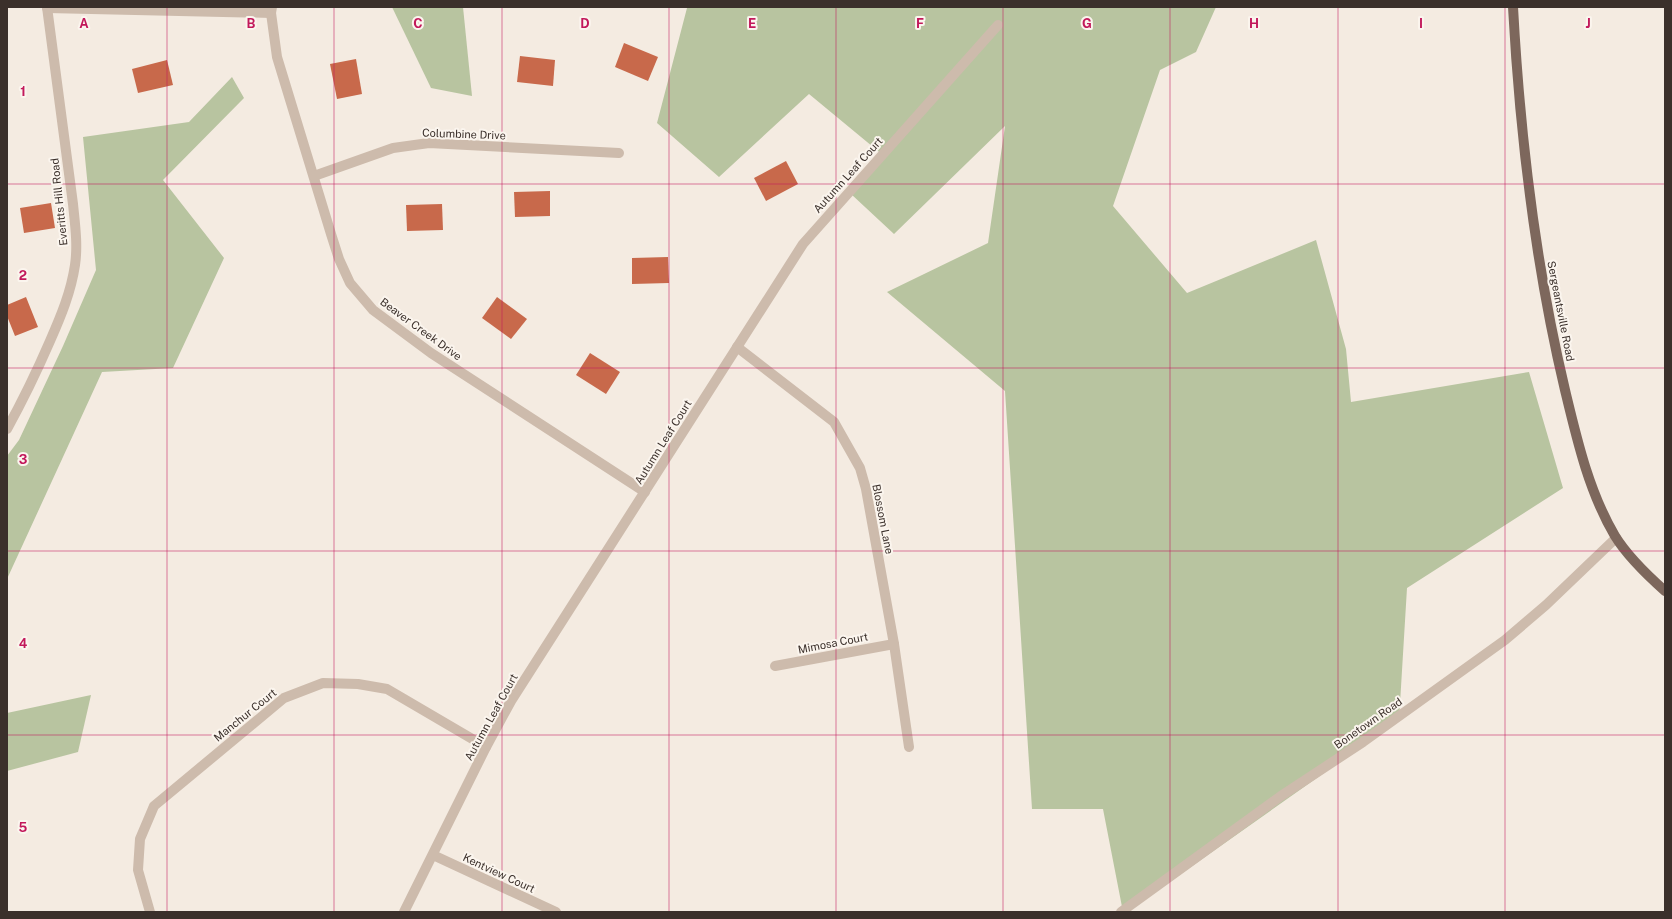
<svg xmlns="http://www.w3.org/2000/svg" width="1672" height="919" viewBox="0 0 1672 919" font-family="'Public Sans',sans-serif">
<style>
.green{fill:#b8c4a0}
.building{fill:#c8694b}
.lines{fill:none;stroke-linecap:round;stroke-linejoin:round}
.minor{stroke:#cdbbac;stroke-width:10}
.major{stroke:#7d675c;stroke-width:10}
.grid{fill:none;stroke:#c2185b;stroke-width:1;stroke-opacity:0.55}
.labels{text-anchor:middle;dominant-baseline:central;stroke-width:4;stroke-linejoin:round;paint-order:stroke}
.street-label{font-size:11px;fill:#3b302b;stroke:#fbf5ee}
.grid-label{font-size:13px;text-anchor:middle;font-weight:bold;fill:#c2185b;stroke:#fbf5ee;stroke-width:4;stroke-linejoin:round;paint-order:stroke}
</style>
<rect width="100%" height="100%" fill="#f4ebe1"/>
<g class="green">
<path d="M392 7H463L472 96 431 88Z"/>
<path d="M754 7H1216L1196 52 1160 70 1113 206 1187 293 1316 240 1346 349 1351 402 1529 372 1563 488 1407 588 1399 720 1127 912H1123L1103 809H1032L1005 391 887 292 988 243 1005 126 894 234 851 194 884 156 809 94 719 177 657 123 687 8Z"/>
<path d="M232 77 244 98 163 180 224 258 173 368 102 372 7 579V456L19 440 63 346 96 270 83 137 189 122Z"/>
<path d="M91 695 78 752 7 771V713Z"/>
</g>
<g class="building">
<path d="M624 43 658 57 648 81 615 67Z"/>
<path d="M520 56 555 60 553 86 517 82Z"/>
<path d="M356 59 362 94 337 99 330 64Z"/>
<path d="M167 60 173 85 138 93 132 69Z"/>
<path d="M786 161 798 184 766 201 754 178Z"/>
<path d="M550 191V216L515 217 514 192Z"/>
<path d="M51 203 55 228 24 233 20 208Z"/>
<path d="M442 204 443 230 407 231 406 205Z"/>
<path d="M668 257 669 283 632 284V258Z"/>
<path d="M26 297 38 327 15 336 7 316V305Z"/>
<path d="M497 297 527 319 511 339 482 318Z"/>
<path d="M590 353 620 372 606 394 576 375Z"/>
</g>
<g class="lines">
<g class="minor">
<path d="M272 7 271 13 277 57 331 234 339 259 350 283 373 310 431 353 645 492"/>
<path d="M47 8 271 13"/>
<path d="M314 176 393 148 429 143 619 153"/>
<path d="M737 347 834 422 860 468 866 489 894 644 909 747"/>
<path d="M7 429C23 400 37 371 50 341 61 316 71 292 75 265 78 245 75 224 73 204L47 7"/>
<path d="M775 666 894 644"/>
<path d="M433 855 556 912"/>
<path d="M150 912 138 870 140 839 154 806 284 698 323 683 358 684 387 689 486 747"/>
<path d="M404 912 486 747 511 701 803 244 998 25"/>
<path d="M1121 912 1281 796 1363 742 1505 640 1546 605 1616 538"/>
</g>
<path class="major" d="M1513 7C1520 136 1535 264 1565 390 1577 440 1589 492 1615 536 1628 557 1647 575 1665 591"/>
</g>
<path class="grid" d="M167 7V912M334 7V912M502 7V912M669 7V912M836 7V912M1003 7V912M1170 7V912M1338 7V912M1505 7V912M7 184H1665M7 368H1665M7 551H1665M7 735H1665"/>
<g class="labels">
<g class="street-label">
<text transform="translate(464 134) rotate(2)">Columbine Drive</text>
<text transform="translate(848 175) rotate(-48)">Autumn Leaf Court</text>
<text transform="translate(59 202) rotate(-96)">Everitts Hill Road</text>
<text transform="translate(1561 311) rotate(79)">Sergeantsville Road</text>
<text transform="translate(421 329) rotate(36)">Beaver Creek Drive</text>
<text transform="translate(663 442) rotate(-58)">Autumn Leaf Court</text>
<text transform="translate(883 519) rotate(79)">Blossom Lane</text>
<text transform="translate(833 643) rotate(-11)">Mimosa Court</text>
<text transform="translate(245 715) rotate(-39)">Manchur Court</text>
<text transform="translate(491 717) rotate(-61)">Autumn Leaf Court</text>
<text transform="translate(1368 723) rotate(-35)">Bonetown Road</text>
<text transform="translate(499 873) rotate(25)">Kentview Court</text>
</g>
</g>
<g class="grid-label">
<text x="84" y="28">A</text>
<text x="251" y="28">B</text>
<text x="418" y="28">C</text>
<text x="585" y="28">D</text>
<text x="752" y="28">E</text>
<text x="920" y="28">F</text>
<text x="1087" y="28">G</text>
<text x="1254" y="28">H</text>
<text x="1421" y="28">I</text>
<text x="1588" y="28">J</text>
<text x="23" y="96">1</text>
<text x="23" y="280">2</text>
<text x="23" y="464">3</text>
<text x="23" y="648">4</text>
<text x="23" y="832">5</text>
</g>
<rect width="1672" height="919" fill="none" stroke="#3b302b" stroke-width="16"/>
</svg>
